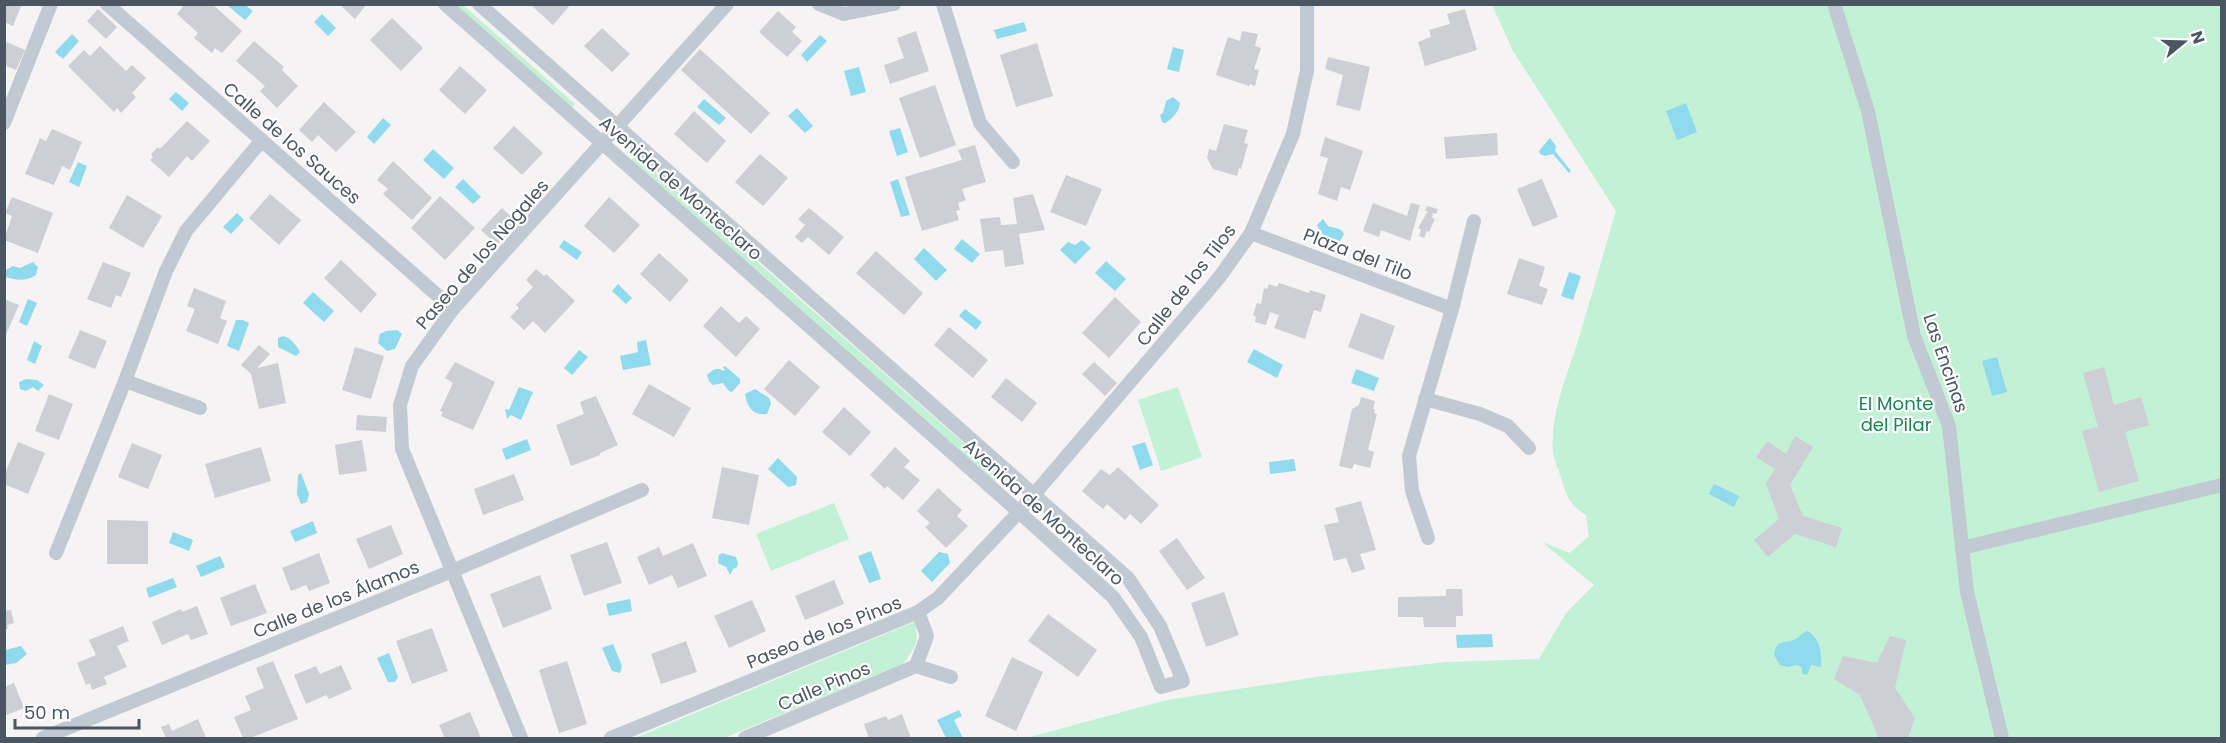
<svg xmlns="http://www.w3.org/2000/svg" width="2226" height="743" viewBox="0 0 2226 743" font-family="Poppins,sans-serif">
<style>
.green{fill:#c3f1d5}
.water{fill:#90daee}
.building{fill:#cdcfd5}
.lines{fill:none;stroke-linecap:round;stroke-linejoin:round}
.minor{stroke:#c1cad2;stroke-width:14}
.labels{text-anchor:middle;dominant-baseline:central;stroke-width:4.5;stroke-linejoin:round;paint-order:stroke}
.street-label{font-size:18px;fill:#4a5661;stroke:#fff}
.park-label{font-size:18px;fill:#17864f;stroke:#fff}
</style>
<rect width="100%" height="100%" fill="#f5f3f3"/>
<g class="green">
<path d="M452 5H463L575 104 571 109Z"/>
<path d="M1492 5H2221V738H1026L1167 700 1323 676 1446 662 1539 659 1566 613 1594 585 1542 542 1570 553 1589 536 1586 515C1569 505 1567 496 1561 478 1559 470 1554 460 1553 452 1550 409 1570 370 1581 331 1593 291 1604 251 1616 211L1513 51Z"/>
<path d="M632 157H638L999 474 1001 481H994L632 163Z"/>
<path d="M1178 387 1202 457 1161 471 1138 400Z"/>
<path d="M834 503 849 539 771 571 756 534Z"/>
<path d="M914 622C921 642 914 648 903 664L724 738H635Z"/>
</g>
<g class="water">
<path d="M227 5H245L253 11 245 20Z"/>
<path d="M322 14 336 28 328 36 314 22Z"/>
<path d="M1024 22 1027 31 997 39 994 30Z"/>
<path d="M72 34 79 41 63 59 55 52Z"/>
<path d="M820 35 827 41 807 62 801 55Z"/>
<path d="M1173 47 1184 50 1179 72 1167 69Z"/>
<path d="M859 67 866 92 851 96 844 71Z"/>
<path d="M176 92 189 103 182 111 169 99Z"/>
<path d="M1173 97 1180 103C1179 111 1173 119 1165 123L1162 122 1160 115 1163 113 1166 101Z"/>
<path d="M704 99 726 118 719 125 697 107Z"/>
<path d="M1686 103 1697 132 1677 140 1666 111Z"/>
<path d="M797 108 813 126 805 133 788 116Z"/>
<path d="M383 118 391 125 374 144 367 137Z"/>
<path d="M900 128 908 152 897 156 889 131Z"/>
<path d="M1550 138 1556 146 1555 151 1571 171 1569 173 1553 154 1545 156 1540 154 1539 151Z"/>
<path d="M433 149 454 168 444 179 423 160Z"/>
<path d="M78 162 87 166 79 187 69 182Z"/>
<path d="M463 179 481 197 473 204 455 187Z"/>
<path d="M898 179 910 215 901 217 890 182Z"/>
<path d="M237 213 244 220 231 234 223 227Z"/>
<path d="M1323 219 1328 226C1335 229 1341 227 1344 234L1339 243C1328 243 1321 235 1317 225Z"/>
<path d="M962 239 980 254 972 263 954 249Z"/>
<path d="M564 240 582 252 577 260 559 247Z"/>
<path d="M1082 240 1091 248 1075 264 1060 250 1068 242 1075 245Z"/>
<path d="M924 248 947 270 936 281 914 259Z"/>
<path d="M1106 261 1126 279 1115 291 1095 273Z"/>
<path d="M33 262 38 267 36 275C25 282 17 280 5 277L6 270 13 266 20 268Z"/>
<path d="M1569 272 1581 276 1573 300 1561 296Z"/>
<path d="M618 284 632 298 626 304 612 291Z"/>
<path d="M313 292 334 311 324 322 303 303Z"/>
<path d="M28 299 37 303 27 326 19 322Z"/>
<path d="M965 309 982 322 976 330 959 316Z"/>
<path d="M236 320H243L249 323 239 351 227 346Z"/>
<path d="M397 330 402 334 395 349 387 351 378 343 380 334 386 331Z"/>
<path d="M283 336C291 338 296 345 300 352L296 356 278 347V338Z"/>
<path d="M646 340 651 365 623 370 620 356 638 352 637 342Z"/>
<path d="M34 341 42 346 35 364 27 360Z"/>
<path d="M1254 349 1283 365 1277 378 1247 362Z"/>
<path d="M579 350 588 357 572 375 564 368Z"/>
<path d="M1997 357 2007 392 1992 396 1982 361Z"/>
<path d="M725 366 740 379V383L732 392 729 391 723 383 713 385 709 381 707 375C712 370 717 366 723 371L725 370 723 367Z"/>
<path d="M1356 369 1379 378 1374 391 1351 383Z"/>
<path d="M26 379 37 380 44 385 38 391 33 387 26 391 20 389 19 382Z"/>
<path d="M519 387 533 392 521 420 511 415 507 419 505 409 509 410Z"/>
<path d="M755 389 769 398 771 403 767 414C753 416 747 407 745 394Z"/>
<path d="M527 439 531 450 506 460 502 449Z"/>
<path d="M1145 442 1153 465 1140 470 1132 446Z"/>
<path d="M778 458 797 477 796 485 788 487 768 469Z"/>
<path d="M1294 459 1296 471 1270 474 1269 462Z"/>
<path d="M301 473 309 494 307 502 301 504 297 494 298 475Z"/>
<path d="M1714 484 1739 496 1734 507 1709 494Z"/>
<path d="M313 521 317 533 295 542 290 531Z"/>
<path d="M173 532 193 540 189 551 169 543Z"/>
<path d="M871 551 881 579 869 583 858 556Z"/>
<path d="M939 552 948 554 950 563 932 582 921 571Z"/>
<path d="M722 553 736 557 738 563 737 567 733 569 730 575 726 567 718 563 719 555Z"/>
<path d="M220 556 225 567 201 577 196 566Z"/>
<path d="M173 578 177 587 149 598 146 588Z"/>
<path d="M630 599 632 611 609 616 606 604Z"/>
<path d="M1808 631C1820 639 1822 653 1821 667L1811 665 1807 675 1802 674V668L1798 665 1788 667 1780 665 1774 655C1777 637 1785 645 1796 639 1801 636 1802 632 1808 631Z"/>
<path d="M1492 634 1493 647 1457 648 1456 635Z"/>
<path d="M613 644 622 666 620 673 612 671 602 648Z"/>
<path d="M21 646 27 654 16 663 5 665V650Z"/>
<path d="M389 653 398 677 395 682H388L377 658Z"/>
<path d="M959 710 962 716 954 720 963 738H946L937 720Z"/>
</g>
<g class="building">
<path d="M4 4H22L13 26 4 22Z"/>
<path d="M185 4H212L242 31 222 53 215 48 212 53 194 38 198 33 177 14Z"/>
<path d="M339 4H367L355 19Z"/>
<path d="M530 4H571L553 25Z"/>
<path d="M98 9 117 27 106 39 87 21Z"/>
<path d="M1465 9 1477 50 1425 66 1418 42 1431 37 1429 30 1450 24 1447 14Z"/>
<path d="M778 11 796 27 792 32 802 41 787 57 759 32Z"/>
<path d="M392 18 423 48 401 71 370 40Z"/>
<path d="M602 28 630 54 612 72 584 46Z"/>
<path d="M916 31 929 71 890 84 884 65 904 58 897 38Z"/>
<path d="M1242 31 1258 34 1255 46 1261 48 1254 69 1259 70 1255 86 1250 84 1249 86 1216 75 1228 37 1240 41Z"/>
<path d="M4 41 25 50 16 70 4 65Z"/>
<path d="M254 41 284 67 282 70 298 86 277 108 260 91 265 86 236 61Z"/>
<path d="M1037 43 1053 96 1016 107 1000 55Z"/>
<path d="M100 46 126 71 132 65 146 78 132 93 136 97 121 113 117 108 114 112 68 66 84 50 90 56Z"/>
<path d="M700 49 770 113 751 134 681 70Z"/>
<path d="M1328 57 1370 67 1360 111 1336 105 1343 75 1325 69Z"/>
<path d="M460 66 487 90 465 114 439 90Z"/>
<path d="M935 85 956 145 920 158 899 98Z"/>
<path d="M324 102 356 132 336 152 318 135 312 142 299 130Z"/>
<path d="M694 111 726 141 707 163 674 134Z"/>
<path d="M187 121 210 141 192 161 187 156 169 177 150 160 153 157 151 154 158 147 160 149Z"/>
<path d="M1224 124 1248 130 1244 143 1248 144 1241 169 1239 168 1237 176 1213 169 1207 158 1209 149 1216 151Z"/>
<path d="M514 126 543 153 522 175 493 148Z"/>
<path d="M52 129 82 142 70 170 62 166 54 185 25 174 40 138 46 141Z"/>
<path d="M1497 133 1498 155 1446 159 1444 137Z"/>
<path d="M1325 137 1363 151 1350 190 1341 187 1337 201 1318 194 1328 158 1320 156Z"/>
<path d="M975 145 986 182 962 189 966 200 958 203 960 210 956 211 959 220 922 231 905 177 962 160 958 150Z"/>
<path d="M760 154 788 178 763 206 735 182Z"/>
<path d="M393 161 432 198 412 220 383 194 388 189 377 180Z"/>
<path d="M1066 175 1102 189 1086 226 1050 212Z"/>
<path d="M1542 179 1558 217 1533 227 1517 189Z"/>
<path d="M270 194 301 220 279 245 249 218Z"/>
<path d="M1033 194 1045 230 1019 234 1024 264 1005 267 1003 250 985 252 980 219 1000 217 1001 225 1017 224 1013 198Z"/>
<path d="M127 195 162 216 143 248 109 228Z"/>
<path d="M440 196 475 228 445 260 411 228Z"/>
<path d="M12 197 53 213 38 253 4 240 12 216 5 213Z"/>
<path d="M609 197 640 225 614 253 584 226Z"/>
<path d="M1373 203 1407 216 1411 203 1420 205 1410 241 1381 230 1379 237 1363 231Z"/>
<path d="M1427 206 1438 209 1436 214 1433 213 1432 218 1435 219 1429 232 1427 231 1424 238 1419 236 1421 230 1418 228 1428 211H1425Z"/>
<path d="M502 208 518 223 497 245 481 230Z"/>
<path d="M809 208 844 237 829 255 808 237 802 243 795 237 805 225 798 219Z"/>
<path d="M876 251 923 293 904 315 856 273Z"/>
<path d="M659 253 689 280 670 302 640 274Z"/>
<path d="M1519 258 1545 267 1539 286 1548 289 1542 305 1507 294Z"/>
<path d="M341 260 377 294 361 313 324 278Z"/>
<path d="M103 262 131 273 121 297 116 295 111 308 87 299Z"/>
<path d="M536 269 544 276 546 274 575 301 545 333 533 321 524 330 510 317 519 308 516 305 533 287 526 280Z"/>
<path d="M1279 283 1309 293 1310 290 1326 295 1321 312 1314 310 1305 339 1274 328 1279 315 1270 312 1266 325 1255 322 1256 317 1253 315 1257 303 1261 304 1264 288 1267 289 1269 284 1277 287Z"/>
<path d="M194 288 226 301 220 318 227 321 218 344 186 331 195 309 187 306Z"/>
<path d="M1115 297 1141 322 1109 358 1082 333Z"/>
<path d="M4 299 19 305 4 339Z"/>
<path d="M721 306 739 323 746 316 760 329 736 357 703 326Z"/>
<path d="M1361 313 1395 326 1383 360 1348 347Z"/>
<path d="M949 327 988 360 973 378 934 345Z"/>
<path d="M80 330 107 341 95 369 68 358Z"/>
<path d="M259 345 270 354 257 368 278 363 286 403 259 409 251 374 241 365Z"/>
<path d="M355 347 384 356 371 399 342 390Z"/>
<path d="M789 360 820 387 795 416 764 389Z"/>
<path d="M455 362 495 382 473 430 441 416 443 412 440 411 453 383 445 378Z"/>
<path d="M1094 362 1117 383 1105 396 1082 374Z"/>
<path d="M2104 367 2114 405 2141 397 2149 425 2125 432 2139 481 2099 492 2082 431 2098 427 2083 373Z"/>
<path d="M1006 378 1037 403 1022 422 991 397Z"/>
<path d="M649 384 691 408 674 437 632 414Z"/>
<path d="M49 394 73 404 59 440 35 431Z"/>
<path d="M596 396 618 445 600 453V455L571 466 556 425 584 414 580 402Z"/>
<path d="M1361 397 1375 401 1373 409 1375 410 1374 413 1377 414 1368 450 1374 452 1370 468 1354 464 1352 469 1339 466 1352 409 1359 405Z"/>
<path d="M844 407 871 432 850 456 822 432Z"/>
<path d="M357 415 387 417 386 432 356 430Z"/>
<path d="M1795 436 1813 447 1790 485 1803 516 1842 528 1836 547 1795 534 1768 557 1754 540 1779 519 1766 483 1775 469 1756 457 1767 441 1786 454Z"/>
<path d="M362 440 367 471 339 475 335 445Z"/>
<path d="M18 442 45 453 28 494 4 484V476Z"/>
<path d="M132 443 162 455 148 489 118 477Z"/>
<path d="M261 447 271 481 215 498 205 464Z"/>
<path d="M895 447 910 461 904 467 920 480 903 500 887 486 885 489 870 475Z"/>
<path d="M722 467 759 475 749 525 712 518Z"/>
<path d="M1118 467 1159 505 1141 524 1130 514 1125 520 1107 504 1103 509 1082 491 1101 469 1110 475Z"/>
<path d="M514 474 524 500 483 515 474 489Z"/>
<path d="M938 488 962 510 957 516 968 526 946 548 925 527 930 523 917 511Z"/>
<path d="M1361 501 1376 550 1360 554 1365 569 1352 573 1346 558 1334 561 1324 525 1339 522 1335 508Z"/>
<path d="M107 520 148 521V564H107Z"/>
<path d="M391 525 403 554 369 569 356 539Z"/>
<path d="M1177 538 1205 578 1187 590 1159 551Z"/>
<path d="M607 542 622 583 584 596 570 555Z"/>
<path d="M693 543 707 576 678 588 672 575 649 585 637 557 659 547 663 556Z"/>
<path d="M319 553 330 583 309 591 306 585 291 591 282 568Z"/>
<path d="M540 575 552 609 503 628 490 594Z"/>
<path d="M834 580 844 604 805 620 795 596Z"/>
<path d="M255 584 267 613 231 626 220 598Z"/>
<path d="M1446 589H1462L1463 616H1456V627H1424L1423 617H1398V597L1446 596Z"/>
<path d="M1224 592 1239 635 1206 647 1191 603Z"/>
<path d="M752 600 766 631 729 648 714 616Z"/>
<path d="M197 606 208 634 191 640 188 634 162 645 152 622 181 609 182 612Z"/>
<path d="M11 610 14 623 7 625 8 629H4V611Z"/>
<path d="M1048 614 1097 650 1078 677 1028 641Z"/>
<path d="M123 626 129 641 117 646 127 667 104 677 107 684 92 690 90 683 86 685 77 663 96 655 89 640Z"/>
<path d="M432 628 448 671 412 684 396 641Z"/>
<path d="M1890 636 1906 640 1895 688 1915 718 1908 738H1878V736L1860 695 1834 679 1843 656 1877 663Z"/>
<path d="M686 641 697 672 661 684 651 654Z"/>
<path d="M1012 657 1043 672 1016 731 985 716Z"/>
<path d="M273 661 298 719 250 738H243L234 717 251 710 245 696 264 688 256 668Z"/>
<path d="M567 661 587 724 559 733 539 670Z"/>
<path d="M341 665 352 689 329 699 326 695 306 704 294 675 316 666 320 674Z"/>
<path d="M14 683 24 708 4 716V687Z"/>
<path d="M470 712 481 738H445L439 725Z"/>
<path d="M902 714 911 738H869L864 724 886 716 888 720Z"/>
<path d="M198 719 206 738H166L161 727 169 724 172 731Z"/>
</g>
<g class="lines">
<g class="minor">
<path d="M107 4 453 309"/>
<path d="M445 4 1019 512 1113 597 1141 637 1161 687 1183 681 1160 626 1128 578 479 4"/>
<path d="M819 4 844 14 894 4"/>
<path d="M943 4 980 123 1013 162"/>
<path d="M1834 4 1868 111 1914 336 1949 426 1967 592 2002 738"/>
<path d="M4 123 51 4"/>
<path d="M1251 233 1452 309"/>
<path d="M125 381 200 408"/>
<path d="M1425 399 1480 414 1508 426 1529 448"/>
<path d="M1428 538 1412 491 1409 456 1452 309 1474 221"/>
<path d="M1962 548 2222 485"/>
<path d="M56 553 125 381 166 271 186 231 262 140"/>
<path d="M916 666 927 636 918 612"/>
<path d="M43 738 452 571 642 490"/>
<path d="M521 738 402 449 400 405 412 366 453 309 727 4"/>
<path d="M611 738 918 612 938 598 1019 512 1218 279 1251 233 1293 134 1307 71V4"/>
<path d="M745 738 916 666 951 677"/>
</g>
</g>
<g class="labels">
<g class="street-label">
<text transform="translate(292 143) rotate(41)">Calle de los Sauces</text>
<text transform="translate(681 188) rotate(41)">Avenida de Monteclaro</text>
<text transform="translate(482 254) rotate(-49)">Paseo de los Nogales</text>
<text transform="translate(1358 254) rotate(21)">Plaza del Tilo</text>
<text transform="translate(1186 285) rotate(-52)">Calle de los Tilos</text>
<text transform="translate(1946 363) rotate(71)">Las Encinas</text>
<text transform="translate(1044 512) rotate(42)">Avenida de Monteclaro</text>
<text transform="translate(336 599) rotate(-22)">Calle de los Álamos</text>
<text transform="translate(824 632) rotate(-22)">Paseo de los Pinos</text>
<text transform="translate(824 686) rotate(-23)">Calle Pinos</text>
</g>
<g class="park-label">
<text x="1896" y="403">El Monte<tspan x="1896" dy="21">del Pilar</tspan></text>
</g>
</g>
<rect width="2226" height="743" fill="none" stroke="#4a5661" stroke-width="12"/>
<g transform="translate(2184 42) rotate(71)" stroke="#ffffff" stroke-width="4.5" paint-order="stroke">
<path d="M0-4.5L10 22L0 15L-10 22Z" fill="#4a5661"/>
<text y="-9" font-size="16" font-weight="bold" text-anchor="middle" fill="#4a5661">N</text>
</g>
<path d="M15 719v9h124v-9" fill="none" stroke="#4a5661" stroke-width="3"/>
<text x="24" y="719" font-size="18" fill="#4a5661" stroke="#ffffff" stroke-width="4.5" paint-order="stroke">50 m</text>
</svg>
